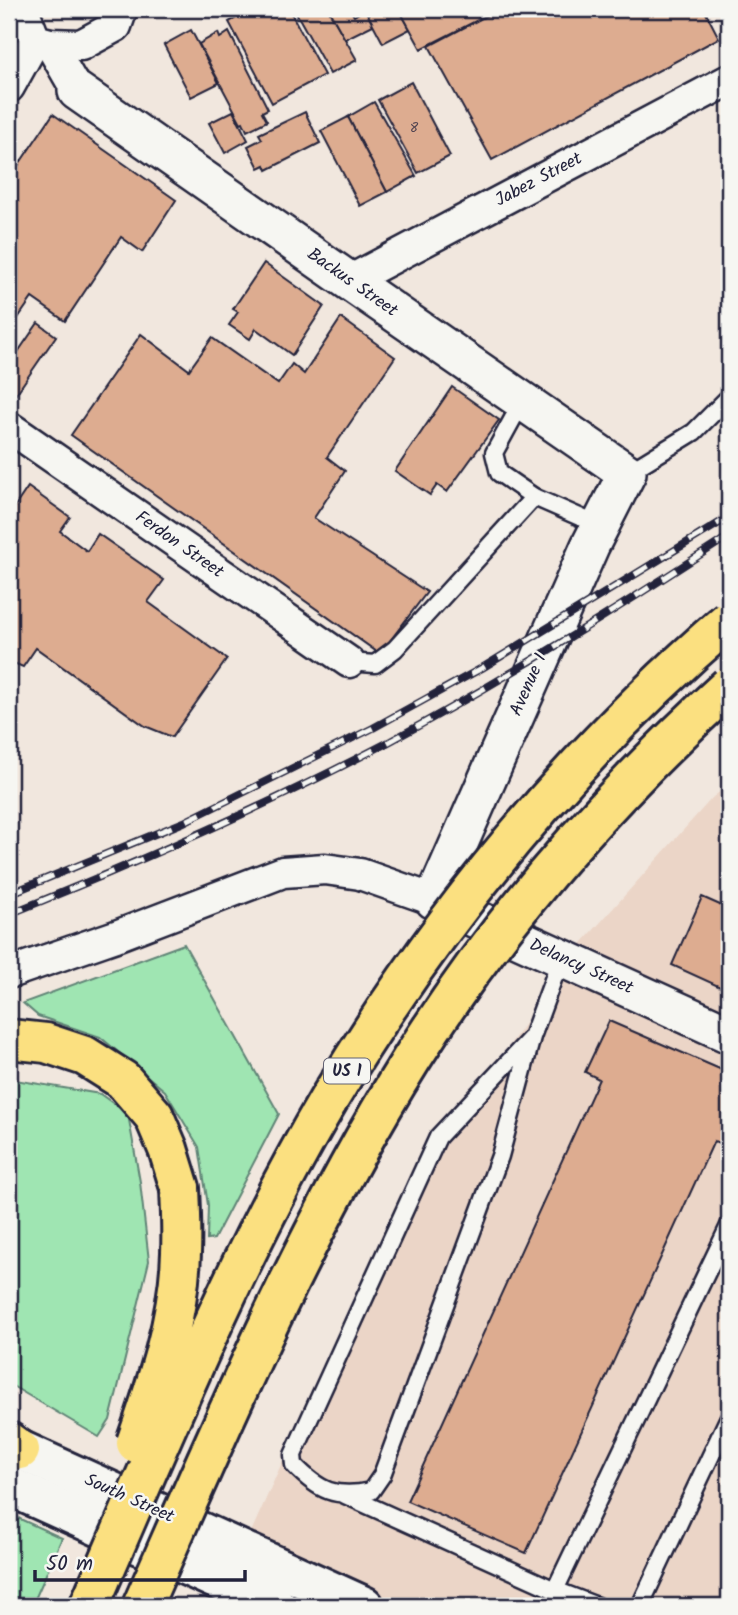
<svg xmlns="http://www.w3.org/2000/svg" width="738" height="1615" viewBox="0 0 738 1615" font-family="Kalam,sans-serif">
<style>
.built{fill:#ebd5c7}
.green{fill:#9fe5b2;stroke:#608476;stroke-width:2}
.building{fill:#ddac90;stroke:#22223b;stroke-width:2}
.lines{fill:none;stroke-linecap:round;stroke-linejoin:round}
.service-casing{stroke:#22223b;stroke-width:21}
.minor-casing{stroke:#22223b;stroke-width:35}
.tertiary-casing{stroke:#22223b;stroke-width:42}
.secondary-casing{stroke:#22223b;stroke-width:44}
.motorway-casing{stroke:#22223b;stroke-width:44}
.service{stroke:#f6f6f2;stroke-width:16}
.minor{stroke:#f6f6f2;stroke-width:30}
.tertiary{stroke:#f6f6f2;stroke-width:37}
.secondary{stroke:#f6f6f2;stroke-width:38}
.motorway{stroke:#fbe080;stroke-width:38}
.rail-casing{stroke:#22223b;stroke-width:8}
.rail{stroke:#f6f6f2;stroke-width:5;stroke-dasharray:16;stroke-linecap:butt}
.motorway-bridge-casing{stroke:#22223b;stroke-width:44;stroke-linecap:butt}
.motorway-bridge{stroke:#fbe080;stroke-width:38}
.labels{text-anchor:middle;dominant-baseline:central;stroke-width:5;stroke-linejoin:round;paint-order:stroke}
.number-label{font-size:14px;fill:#514450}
.shield{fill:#f6f6f2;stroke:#626272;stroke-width:2}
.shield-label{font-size:16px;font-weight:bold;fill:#22223b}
.street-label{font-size:18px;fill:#22223b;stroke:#f6f6f2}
</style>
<rect width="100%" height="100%" fill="#f1e7de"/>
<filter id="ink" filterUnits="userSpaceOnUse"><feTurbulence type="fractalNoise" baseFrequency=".0143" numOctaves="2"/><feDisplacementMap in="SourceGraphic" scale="14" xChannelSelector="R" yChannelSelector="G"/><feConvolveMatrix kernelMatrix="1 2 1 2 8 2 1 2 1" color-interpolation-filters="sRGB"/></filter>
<g filter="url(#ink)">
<path class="built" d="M729 784V1606H218L301 1420 453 1125 582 943 712 798Z"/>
<g class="green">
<path d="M184 944 279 1114 214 1239 207 1240 208 1205 199 1147 165 1091 100 1037 38 1016 23 1003Z"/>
<path d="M9 1079 100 1094 128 1114 140 1182 149 1261 110 1420 99 1437 9 1384Z"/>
<path d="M9 1514 62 1538 32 1606H9Z"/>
</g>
<g class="building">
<path d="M240 9H289L324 75 272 103 229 22 240 16 237 10Z"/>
<path d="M294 9H328L357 60 330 74Z"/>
<path d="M328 9H350L354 16 365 9 373 25 345 39Z"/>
<path d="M365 9H399L410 29 383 43Z"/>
<path d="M399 9H474L480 19 421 49Z"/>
<path d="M499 9H704L719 38 492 160 429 46Z"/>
<path d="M191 30 219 83 191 97 164 45Z"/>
<path d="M229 32 268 109 262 112 267 121 247 131 243 122 241 123 199 44 218 33 220 38Z"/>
<path d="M411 82 450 156 418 173 378 100Z"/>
<path d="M374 102 416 176 387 192 348 117Z"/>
<path d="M233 111 248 140 225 153 209 123Z"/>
<path d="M305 112 320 143 267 170 265 165 259 168 248 146 262 139 259 134Z"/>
<path d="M53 114 176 200 142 252 121 237 65 321 32 298 9 331V179Z"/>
<path d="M348 117 387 192 360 206 321 131Z"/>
<path d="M264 263 324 306 292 355 256 329 250 339 229 325 238 312 233 309Z"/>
<path d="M341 318 395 357 327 457 345 471 314 518 427 592 380 654 71 435 141 334 189 370 212 338 278 384 292 364 304 374Z"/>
<path d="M38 323 56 336 12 400 9 397V365Z"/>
<path d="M452 387 499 420 447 492 437 485 430 495 395 471Z"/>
<path d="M28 487 70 517 60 531 87 551 98 534 164 580 148 602 227 659 172 737 145 726 36 648 23 667 9 661V515Z"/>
<path d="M702 897 729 909V991L672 965Z"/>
<path d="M609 1021 729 1073V1146L714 1141 526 1553 407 1501 599 1079 585 1072Z"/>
</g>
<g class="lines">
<g class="service-casing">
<g id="service">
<path d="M627 473 694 432 729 397"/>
<path d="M534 497 600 526"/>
<path d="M349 662 375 664 395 649 534 497 499 473 494 453 523 400"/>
<path d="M532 1037 438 1137 293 1455 294 1465C319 1491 336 1499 371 1491L382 1475 500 1156 532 1037 561 958"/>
<path d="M345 1495 555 1590 597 1606"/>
<path d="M555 1590 729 1226"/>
<path d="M640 1606 729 1417"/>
</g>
</g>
<g class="minor-casing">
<g id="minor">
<path d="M23 9 35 40 50 44 81 45 116 26 122 9"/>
<path d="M50 44 77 91"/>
<path d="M9 87 35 40"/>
<path d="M349 281 729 80"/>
<path d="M9 427 349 662"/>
<path d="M9 973 116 936 283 872 325 869 360 874 434 900"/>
</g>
</g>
<g class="tertiary-casing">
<path id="tertiary" d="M77 91 349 281 627 473 590 546 434 900 729 1034"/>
</g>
<g class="secondary-casing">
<g id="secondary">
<path d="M9 1445 364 1606"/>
<path d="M9 1486 276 1606"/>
</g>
</g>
<g class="motorway-casing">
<g id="motorway">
<path d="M9 1039 46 1043 85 1056 123 1080 154 1116 168 1149 180 1188"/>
<path d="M9 1442 20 1450"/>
</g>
</g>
<use href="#service" class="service"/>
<use href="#minor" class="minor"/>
<use href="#tertiary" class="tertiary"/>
<use href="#secondary" class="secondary"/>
<use href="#motorway" class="motorway"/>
<g class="rail-casing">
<g id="rail">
<path d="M9 894 184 822 373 728 482 668 729 517"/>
<path d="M9 914C137 863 263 808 385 744 503 681 617 609 729 536"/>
</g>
</g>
<use href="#rail" class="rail"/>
<g class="motorway-bridge-casing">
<g id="motorway-bridge">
<path d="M136 1443C157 1382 179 1318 181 1253 182 1232 181 1210 180 1188"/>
<path d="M89 1606C164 1435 234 1260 329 1099 437 919 570 757 729 620"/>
<path d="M142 1606C224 1420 303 1233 411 1060 498 921 608 796 729 686"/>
</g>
</g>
<use href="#motorway-bridge" class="motorway-bridge"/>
</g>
</g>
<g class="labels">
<g class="number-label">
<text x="414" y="128">8</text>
</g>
<rect class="shield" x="324" y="1058.5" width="46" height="25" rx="5"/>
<g class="shield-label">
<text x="347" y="1071">US 1</text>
</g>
<g class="street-label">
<text transform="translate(539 180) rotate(-28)">Jabez Street</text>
<text transform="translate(352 283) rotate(35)">Backus Street</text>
<text transform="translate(179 545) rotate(35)">Ferdon Street</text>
<text transform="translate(529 685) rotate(-66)">Avenue I</text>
<text transform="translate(581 967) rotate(24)">Delancy Street</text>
<text transform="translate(129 1499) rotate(24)">South Street</text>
</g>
</g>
<rect width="738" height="1615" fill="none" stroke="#f6f6f2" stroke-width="35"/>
<rect x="18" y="18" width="703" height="1580" fill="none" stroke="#22223b" stroke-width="2.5" filter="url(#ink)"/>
<path d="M35 1570v10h210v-10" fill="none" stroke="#22223b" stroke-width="3.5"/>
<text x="46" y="1570" font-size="21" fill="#22223b" stroke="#f6f6f2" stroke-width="5" paint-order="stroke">50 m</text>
</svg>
